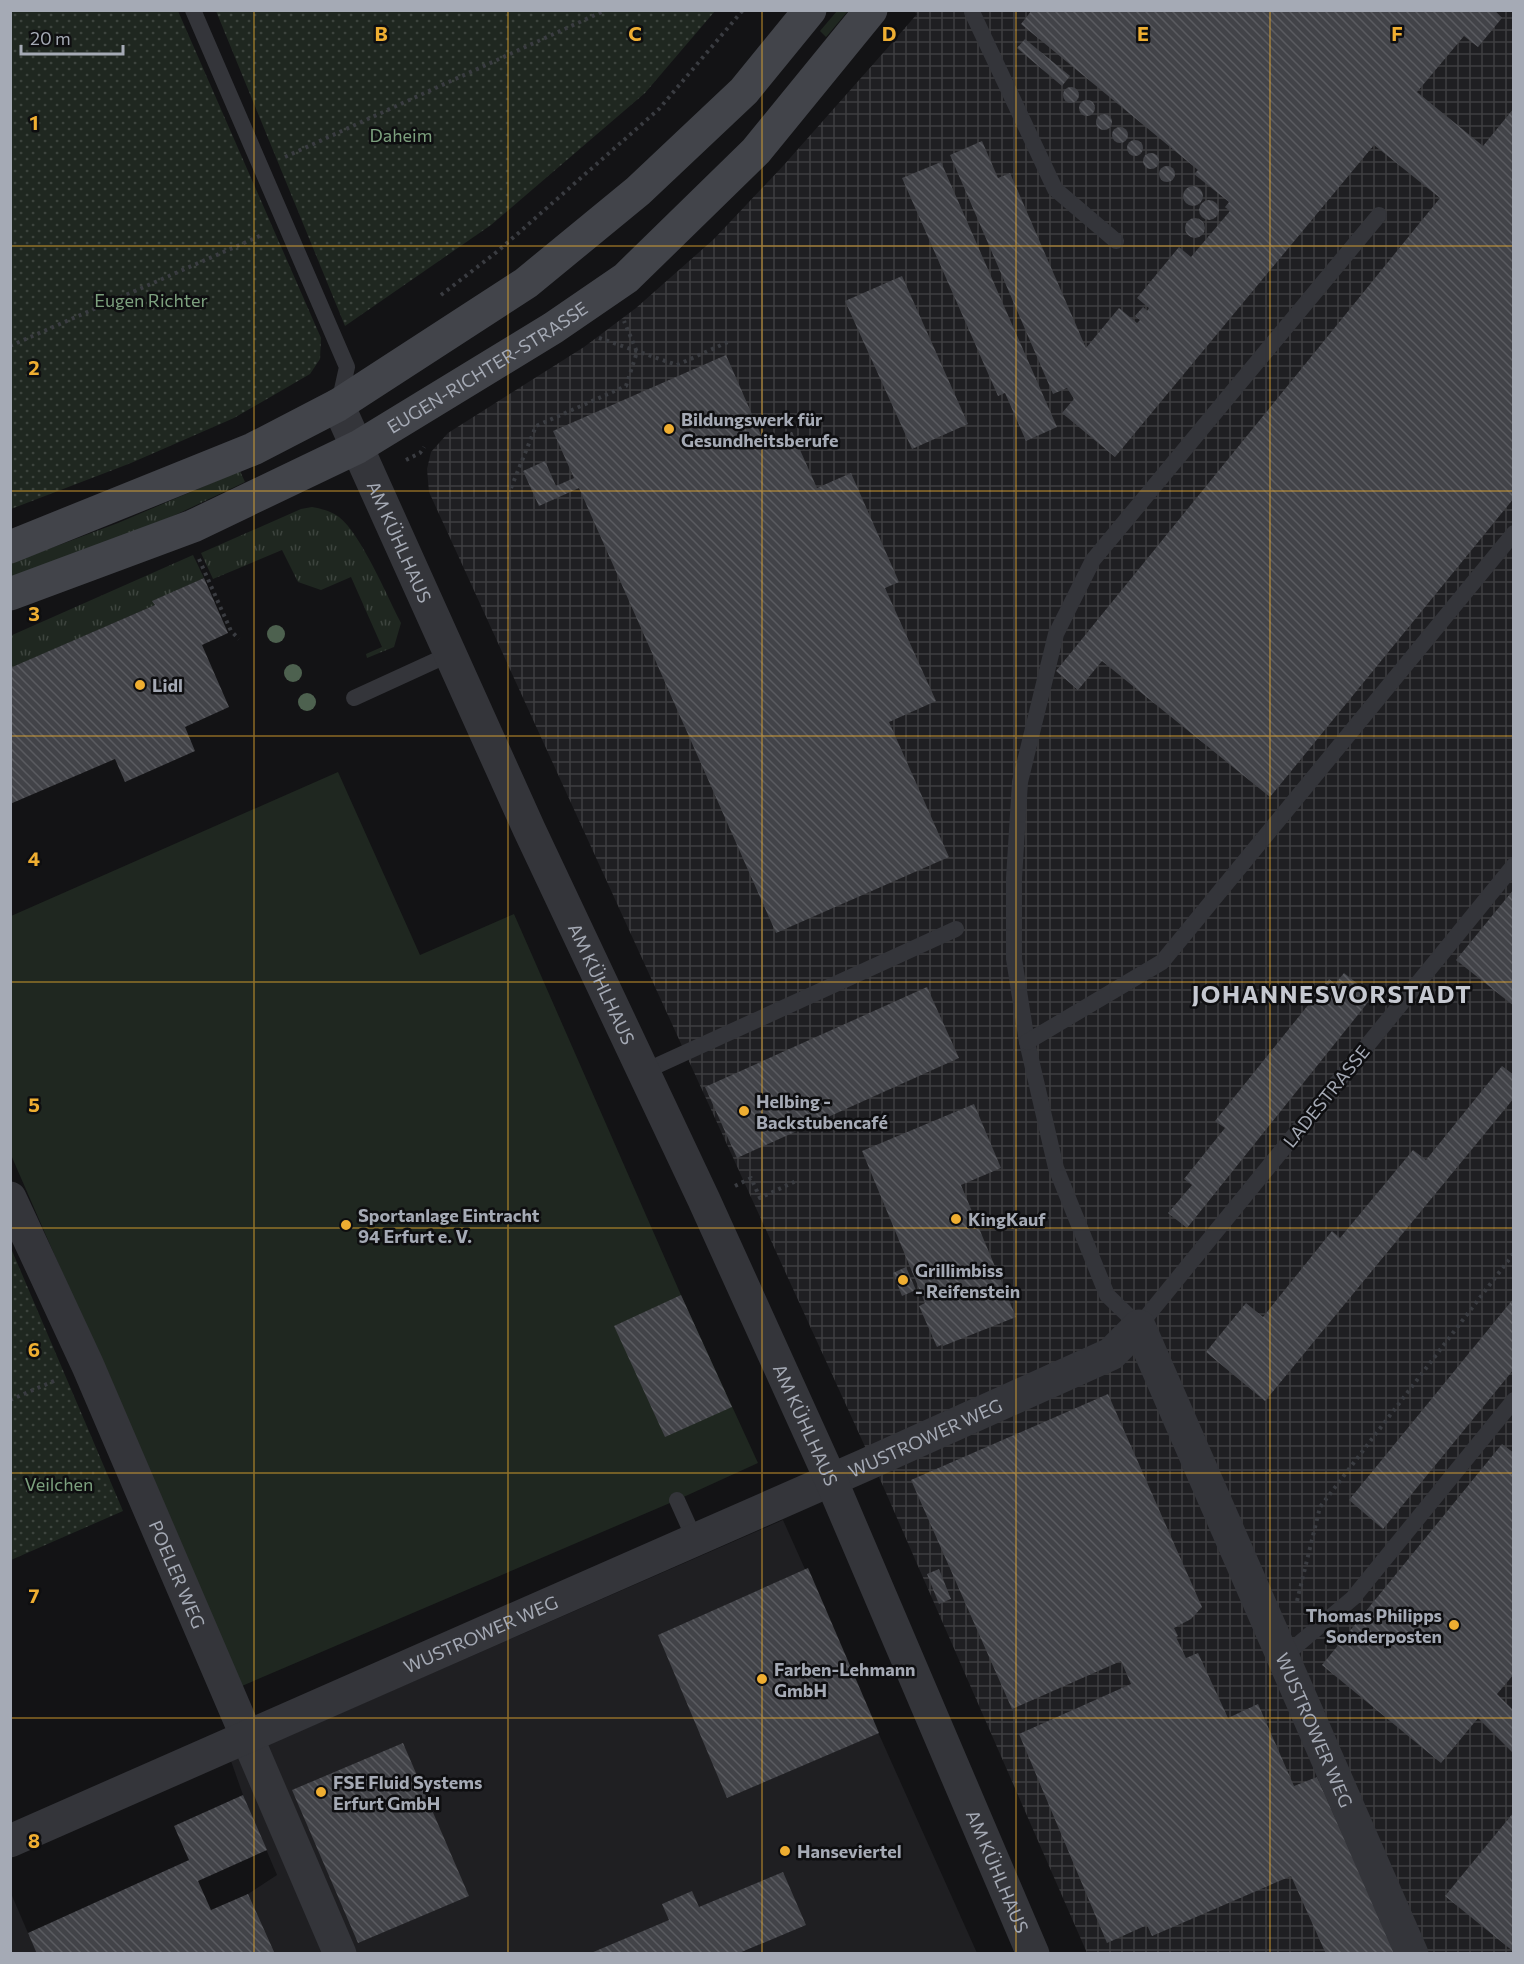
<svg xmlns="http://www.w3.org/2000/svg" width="1524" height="1964" viewBox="0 0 1524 1964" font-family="Commissioner,sans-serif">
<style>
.built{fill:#1f1f22}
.industrial{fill:url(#industrial-grid)}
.grass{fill:url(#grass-tufts)}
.park{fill:url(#park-dots)}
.pitch{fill:#1f2720}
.building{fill:url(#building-back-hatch)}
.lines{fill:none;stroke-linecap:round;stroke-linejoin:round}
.path{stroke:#3a3c41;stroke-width:4;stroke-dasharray:3 4.5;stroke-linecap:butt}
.service{stroke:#34353a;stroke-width:16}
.minor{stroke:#34353a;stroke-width:33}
.tertiary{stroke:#34353a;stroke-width:33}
.secondary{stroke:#42444a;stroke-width:33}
.tree{fill:#4d614f}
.grid{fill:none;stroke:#efae31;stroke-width:1.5;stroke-opacity:0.55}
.poi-dot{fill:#efae31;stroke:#0e0e10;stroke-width:2}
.labels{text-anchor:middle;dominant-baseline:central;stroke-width:5;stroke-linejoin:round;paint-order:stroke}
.park-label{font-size:18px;fill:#7ca07e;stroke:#0e0e10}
.street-label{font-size:18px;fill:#a5aab5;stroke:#0e0e10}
.poi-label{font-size:18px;font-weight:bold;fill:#a5aab5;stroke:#0e0e10;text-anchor:start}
.district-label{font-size:24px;font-weight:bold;letter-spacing:1.5px;fill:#c6c9d1;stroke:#0e0e10}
.grid-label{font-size:20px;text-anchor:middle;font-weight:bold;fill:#efae31;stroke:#0e0e10;stroke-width:5;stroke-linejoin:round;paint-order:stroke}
</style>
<defs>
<pattern id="industrial-grid" width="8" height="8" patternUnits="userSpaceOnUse" patternTransform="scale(1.5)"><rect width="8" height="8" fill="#1f1f22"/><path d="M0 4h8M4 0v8" fill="none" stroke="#3d3d40"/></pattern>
<pattern id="grass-tufts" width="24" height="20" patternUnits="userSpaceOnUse" patternTransform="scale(1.5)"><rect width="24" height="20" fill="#1f2720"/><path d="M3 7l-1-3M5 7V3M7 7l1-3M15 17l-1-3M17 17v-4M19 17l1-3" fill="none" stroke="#3d443e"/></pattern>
<pattern id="park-dots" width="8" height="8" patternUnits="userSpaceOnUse" patternTransform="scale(1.5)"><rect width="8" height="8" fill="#1f2720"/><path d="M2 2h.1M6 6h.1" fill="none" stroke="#3d443e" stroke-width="1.8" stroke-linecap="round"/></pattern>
<pattern id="building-back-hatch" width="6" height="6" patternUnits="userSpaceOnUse" patternTransform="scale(1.5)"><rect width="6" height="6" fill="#424348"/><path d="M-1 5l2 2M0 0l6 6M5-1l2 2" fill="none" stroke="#5a5b60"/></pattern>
</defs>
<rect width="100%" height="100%" fill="#131315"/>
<g class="built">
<path d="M783 1520 977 1953 114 1954 248 1894 277 1875 243 1795 231 1761Z"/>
<path d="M10 1891 28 1933 37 1953H11Z"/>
</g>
<path class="industrial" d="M914 11H1513V1953H1087L883 1486 429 492 427 469 431 452 448 433 584 347 636 308 714 239 783 166 891 44 917 14Z"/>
<g class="grass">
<path d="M837 11H848L826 37 820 31Z"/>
<path d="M240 471 245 482 171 517 11 580V563L118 523Z"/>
<path d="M312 507C322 509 331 511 339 517 361 534 387 596 401 623L394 647 367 658 366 654 382 647 351 577 321 590 298 582 282 550 213 579 201 553 301 509Z"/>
<path d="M193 555 204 578 153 601 155 605 11 668 10 636Z"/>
</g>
<g class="park">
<path d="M11 10 178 11 321 338 320 359 310 374 234 418 131 463 11 509Z"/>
<path d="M216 11H715L645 93 491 225 345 326Z"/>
<path d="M10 1246 123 1511 11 1560H10Z"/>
</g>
<path class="pitch" d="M338 772 420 955 514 914 681 1295 758 1463 677 1500 242 1686 11 1155V916Z"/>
<g class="building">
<path d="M1032 10H1494L1502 18 1478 47 1464 36 1417 92 1483 146 1514 108V498L1270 797 1102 661 1078 690 1056 671 1440 198 1374 145 1115 457 1062 413 1074 399 1067 388 1053 394 950 155 982 141 998 178 1010 173 1086 348 1119 308 1137 323 1140 320 1135 316 1143 307 1147 311 1149 308 1137 298 1179 247 1191 257 1230 211 1225 207 1229 202 1194 174 1198 170 1021 24Z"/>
<path d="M1025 39 1070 76 1062 86 1017 48Z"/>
<circle cx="1071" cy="95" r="8"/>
<circle cx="1087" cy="108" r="8"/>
<circle cx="1104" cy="122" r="8"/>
<circle cx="1120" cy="135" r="8"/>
<circle cx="1135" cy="148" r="8"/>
<circle cx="1151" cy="161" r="8"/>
<path d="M941 162 1057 427 1026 441 1005 393 998 396 902 178Z"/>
<circle cx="1167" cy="174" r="8"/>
<circle cx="1193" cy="196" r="10"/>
<circle cx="1209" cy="210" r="10"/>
<circle cx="1195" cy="228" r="10"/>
<path d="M902 276 968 424 912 449 845 301Z"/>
<path d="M726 355 765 444 792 432 817 488 851 473 899 582 885 588 936 701 889 722 949 857 776 933 579 488 539 506 523 471 545 461 556 486 574 478 553 431Z"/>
<path d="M204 578 228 633 202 645 229 707 185 727 195 751 125 782 115 759 10 804V668L155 605 152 601Z"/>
<path d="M1514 889V1006L1456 960Z"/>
<path d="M1344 973 1373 996 1187 1228 1168 1213 1192 1185 1184 1179 1225 1128 1215 1121 1329 979 1335 984Z"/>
<path d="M927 987 959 1058 737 1158 705 1087Z"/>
<path d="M1502 1066 1514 1075V1098L1265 1401 1206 1352 1246 1303 1263 1317 1332 1231 1340 1238 1413 1150 1426 1160Z"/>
<path d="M974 1104 1001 1168 961 1185 1016 1317 943 1346V1344L937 1347 919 1306 925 1303 862 1151Z"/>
<path d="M906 1267 916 1290 902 1296 893 1273Z"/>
<path d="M681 1295 732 1407 665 1437 614 1326Z"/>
<path d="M1514 1298V1369L1383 1529 1349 1500Z"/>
<path d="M1108 1394 1202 1607 1191 1619 1174 1628 1178 1636 1176 1637 1186 1658 1198 1653 1228 1718 1258 1704 1294 1786 1317 1777 1396 1954H1326L1291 1876 1152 1936 1147 1925 1107 1943 1019 1734 1131 1684 1121 1661 1012 1709 911 1480Z"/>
<path d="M1502 1444 1514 1453V1674L1497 1694 1514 1711V1754L1478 1718 1441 1763 1322 1665Z"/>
<path d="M808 1568 879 1733 727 1798 658 1635Z"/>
<path d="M939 1569 951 1599 939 1604 927 1574Z"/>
<path d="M403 1743 469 1896 358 1943 292 1790Z"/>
<path d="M243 1795 267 1850 198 1881 211 1910 248 1894 275 1954H37L28 1933 189 1860 174 1826Z"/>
<path d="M1514 1812V1952L1445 1896Z"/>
<path d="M783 1872 806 1925 739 1953H591L669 1920 662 1904 692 1891 699 1907Z"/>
</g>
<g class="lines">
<g class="path">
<path d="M285 157 606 10"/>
<path d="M441 295 498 251 659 109 743 10"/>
<path d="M599 338 677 365 728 342"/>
<path d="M10 346 262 235"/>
<path d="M406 460 420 453 424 447"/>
<path d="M511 488 536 426 626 386 637 352 624 321"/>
<path d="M199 559 231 631 239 639"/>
<path d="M735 1186 751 1178 760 1198 796 1181"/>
<path d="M10 1400 56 1380"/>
<path d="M1297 1601 1320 1507 1514 1253"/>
</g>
<g class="service">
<path d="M193 10 347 367 339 403"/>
<path d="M972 12 1055 189 1116 241"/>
<path d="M1379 215 1093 560 1056 634 1020 782 1014 878V959L1027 1042 1056 1168 1107 1295 1139 1326 1514 865"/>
<path d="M354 698 450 654"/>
<path d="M1027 1042 1162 962 1514 533"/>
<path d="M643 1072 956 929"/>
<path d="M677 1500 695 1540"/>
<path d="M1283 1657 1353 1598 1514 1400"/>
</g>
<g class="minor">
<path id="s1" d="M10 1198 88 1366 340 1954"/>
<path id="s2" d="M10 1841 865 1465 1111 1354 1139 1326 1412 1954"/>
</g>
<path class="tertiary" id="s3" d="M338 405 529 829 704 1200 831 1480 1033 1954"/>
<g class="secondary">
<path d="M10 547 253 449 338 405 526 283 638 191 744 91 810 10"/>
<path id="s4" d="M10 594 193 526 358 447 553 328 626 278 756 151 871 10"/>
</g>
</g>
<g class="tree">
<circle cx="276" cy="634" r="9"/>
<circle cx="293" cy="673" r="9"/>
<circle cx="307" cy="702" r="9"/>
</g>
<path class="grid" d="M254 10V1954M508 10V1954M762 10V1954M1016 10V1954M1270 10V1954M10 246H1514M10 491H1514M10 736H1514M10 982H1514M10 1228H1514M10 1473H1514M10 1718H1514"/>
<g class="poi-dot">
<circle cx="669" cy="429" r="6"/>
<circle cx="140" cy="685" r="6"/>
<circle cx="744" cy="1111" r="6"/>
<circle cx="956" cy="1219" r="6"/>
<circle cx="346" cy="1225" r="6"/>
<circle cx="903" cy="1280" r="6"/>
<circle cx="1454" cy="1625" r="6"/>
<circle cx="762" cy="1679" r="6"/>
<circle cx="321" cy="1792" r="6"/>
<circle cx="785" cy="1851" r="6"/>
</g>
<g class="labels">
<g class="park-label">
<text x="401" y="135">Daheim</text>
<text x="151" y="300">Eugen Richter</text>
<text x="59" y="1484">Veilchen</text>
</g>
<g class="street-label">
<text stroke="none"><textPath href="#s4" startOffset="530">EUGEN-RICHTER-STRASSE</textPath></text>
<text stroke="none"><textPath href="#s3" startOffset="150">AM KÜHLHAUS</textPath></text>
<text stroke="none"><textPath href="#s3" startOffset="636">AM KÜHLHAUS</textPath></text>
<text transform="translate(1326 1096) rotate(-51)">LADESTRASSE</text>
<text stroke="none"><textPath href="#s3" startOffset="1122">AM KÜHLHAUS</textPath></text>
<text stroke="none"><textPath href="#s2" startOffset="1000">WUSTROWER WEG</textPath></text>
<text stroke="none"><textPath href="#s1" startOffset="412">POELER WEG</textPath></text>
<text stroke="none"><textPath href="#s2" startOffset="514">WUSTROWER WEG</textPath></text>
<text stroke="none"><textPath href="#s2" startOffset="1684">WUSTROWER WEG</textPath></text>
<text stroke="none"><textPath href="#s3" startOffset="1608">AM KÜHLHAUS</textPath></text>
</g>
<g class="poi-label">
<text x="681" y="419">Bildungswerk für<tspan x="681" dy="21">Gesundheitsberufe</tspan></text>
<text x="152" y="685">Lidl</text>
<text x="756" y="1101">Helbing -<tspan x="756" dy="21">Backstubencafé</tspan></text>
<text x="358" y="1215">Sportanlage Eintracht<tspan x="358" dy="21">94 Erfurt e. V.</tspan></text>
<text x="968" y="1219">KingKauf</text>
<text x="915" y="1270">Grillimbiss<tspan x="915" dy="21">- Reifenstein</tspan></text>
<text x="1442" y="1615" text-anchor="end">Thomas Philipps<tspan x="1442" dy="21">Sonderposten</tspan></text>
<text x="774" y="1669">Farben-Lehmann<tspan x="774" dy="21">GmbH</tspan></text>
<text x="333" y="1782">FSE Fluid Systems<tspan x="333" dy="21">Erfurt GmbH</tspan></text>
<text x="797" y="1851">Hanseviertel</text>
</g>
<g class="district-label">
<text x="1332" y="993">JOHANNESVORSTADT</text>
</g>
</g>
<g class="grid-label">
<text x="381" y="41">B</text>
<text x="635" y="41">C</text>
<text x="889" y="41">D</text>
<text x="1143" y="41">E</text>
<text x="1397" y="41">F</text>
<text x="34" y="130">1</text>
<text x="34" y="375">2</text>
<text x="34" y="621">3</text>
<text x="34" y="866">4</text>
<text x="34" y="1112">5</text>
<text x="34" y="1357">6</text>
<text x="34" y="1603">7</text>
<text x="34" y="1848">8</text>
</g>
<rect width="1524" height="1964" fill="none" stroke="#a5aab5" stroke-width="24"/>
<path d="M21 45v9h102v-9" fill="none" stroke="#a5aab5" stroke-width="3"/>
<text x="30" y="45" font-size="18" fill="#a5aab5" stroke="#0e0e10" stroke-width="4.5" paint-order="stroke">20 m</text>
</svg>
